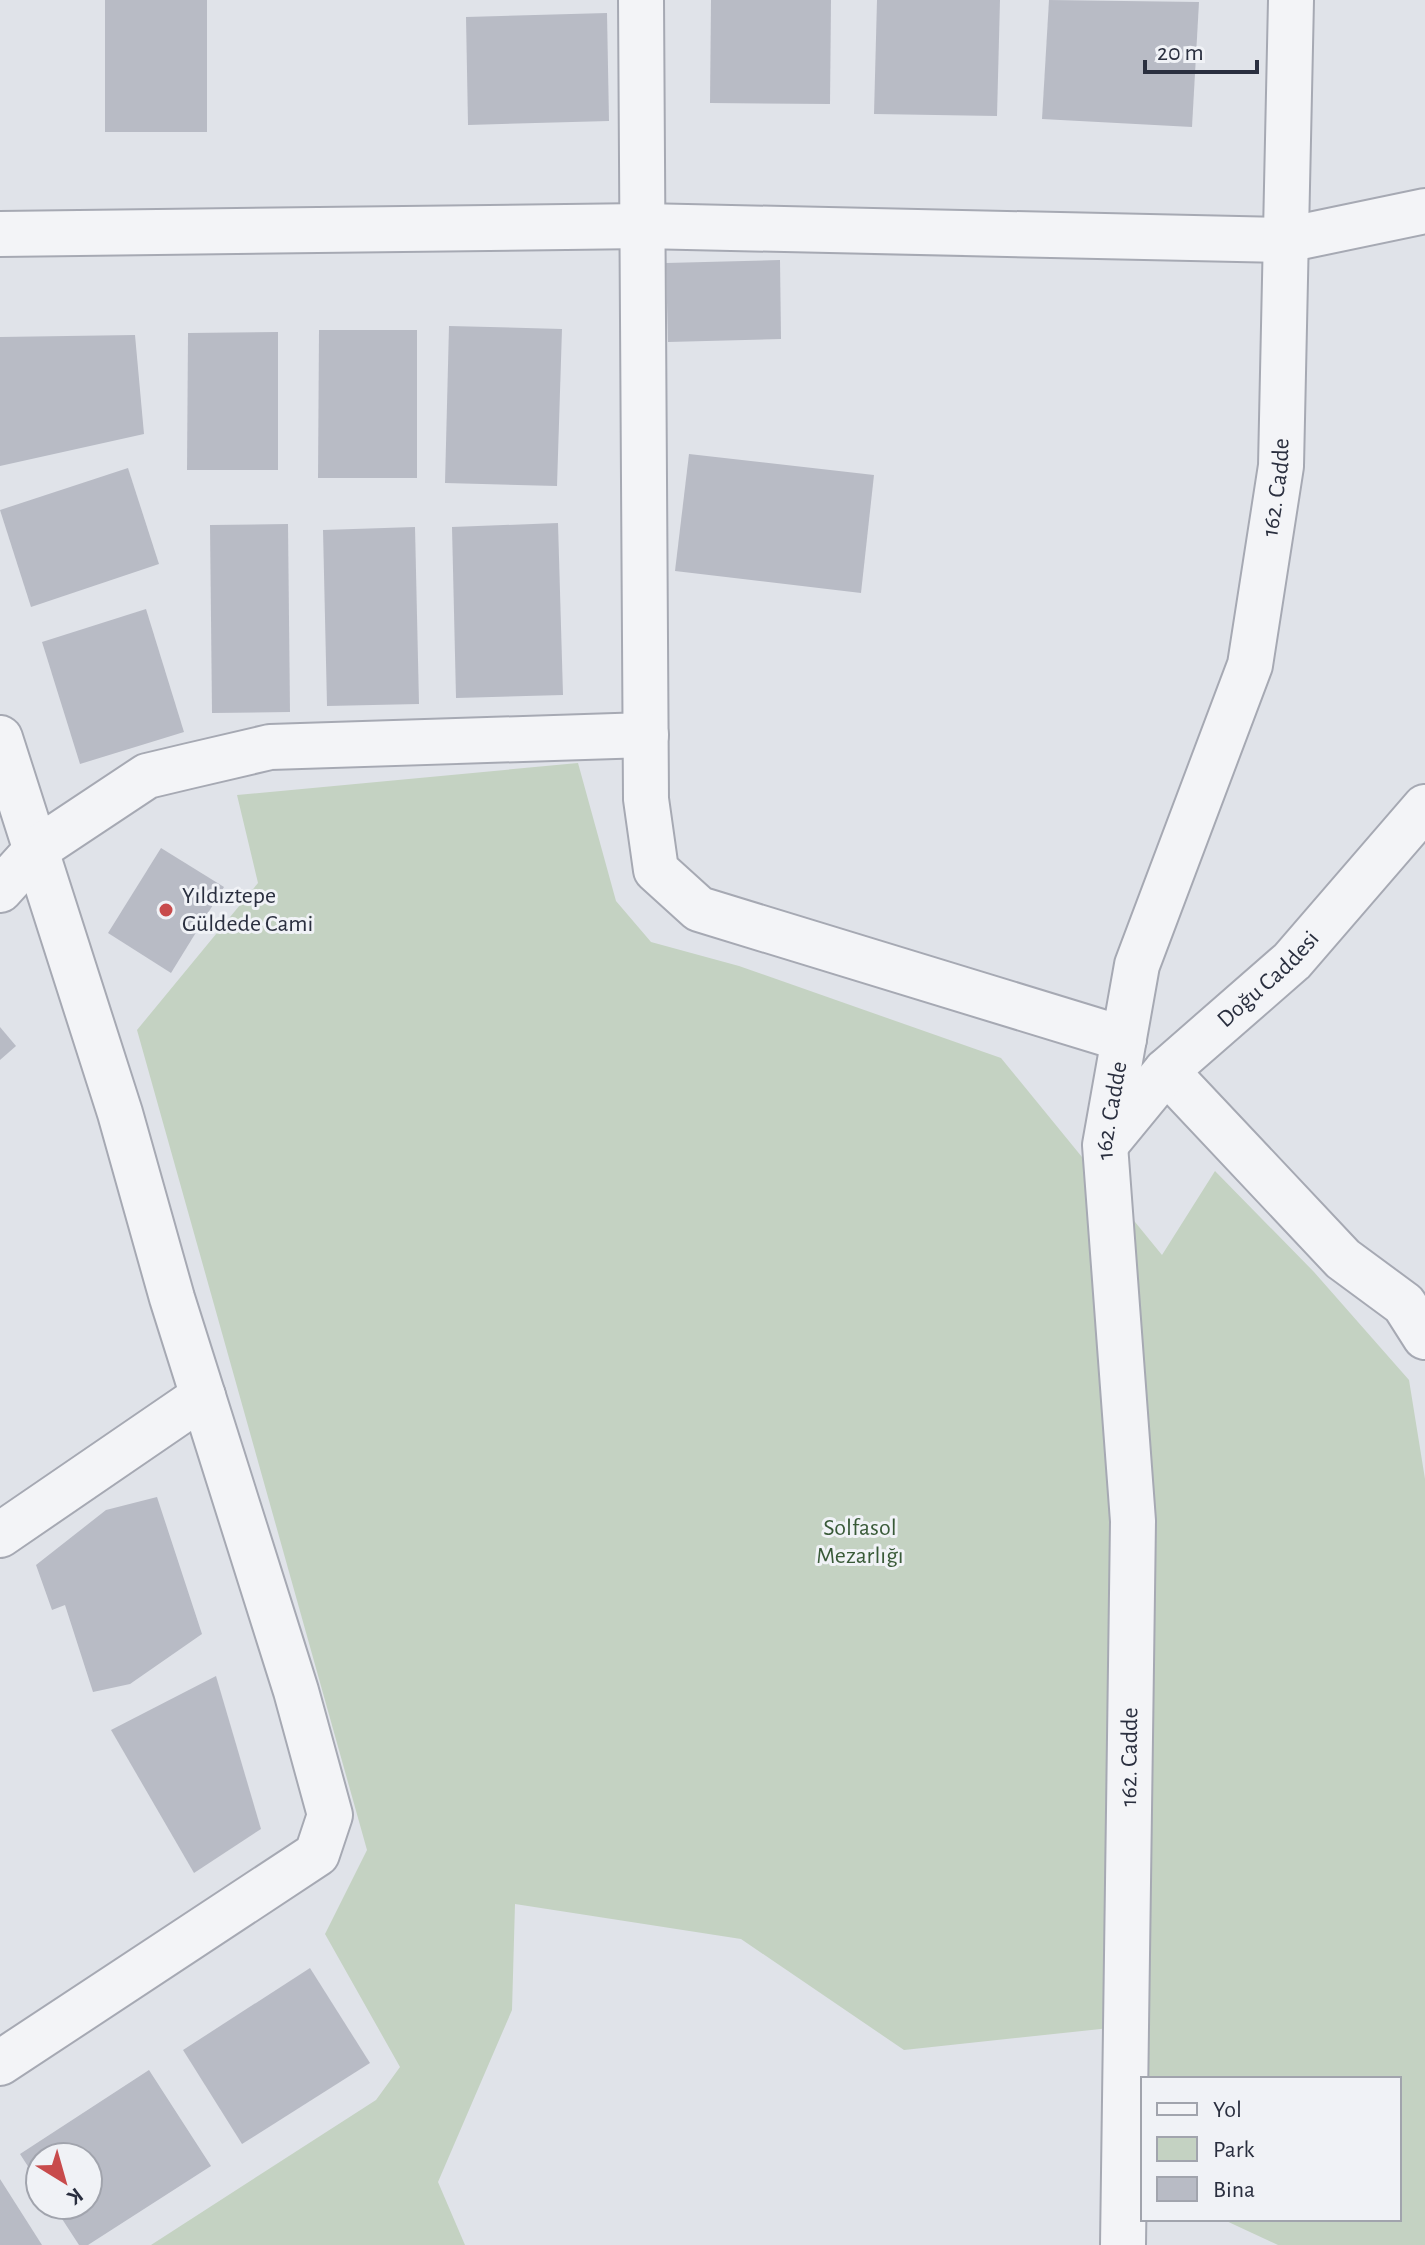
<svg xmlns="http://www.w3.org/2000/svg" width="1425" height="2245" viewBox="0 0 1425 2245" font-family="'Alegreya Sans',sans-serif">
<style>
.green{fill:#c4d2c2}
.building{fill:#b8bbc5}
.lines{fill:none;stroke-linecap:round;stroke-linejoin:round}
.minor-casing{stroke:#a6a9b3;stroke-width:48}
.minor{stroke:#f3f4f7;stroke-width:44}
.poi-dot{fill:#c84b4c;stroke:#f0f2f6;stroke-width:3}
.labels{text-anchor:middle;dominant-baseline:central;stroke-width:6;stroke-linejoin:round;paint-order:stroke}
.street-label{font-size:24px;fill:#2a2f3f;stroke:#f0f2f6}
.poi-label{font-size:24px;fill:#2a2f3f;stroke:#f0f2f6;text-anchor:start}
.park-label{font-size:24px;fill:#395a38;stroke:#f0f2f6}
</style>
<rect width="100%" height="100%" fill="#e0e3e9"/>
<path class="green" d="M578 763 616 901 651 942 739 966 1001 1058 1162 1255 1215 1171 1314 1272 1409 1380 1425 1479V2245H1278L1222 2219H1399V2079H1145L1110 2028 904 2050 741 1939 515 1904 512 2010 438 2182 465 2245H151L376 2100 400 2067 325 1934 367 1850 137 1030 258 883 237 795Z"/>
<g class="building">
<rect x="105" y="0" width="102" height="132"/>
<path d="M711 0H831L830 104 710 103Z"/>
<path d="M877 0H1000L997 116 874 114Z"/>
<path d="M1049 0 1199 2 1192 127 1042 119Z"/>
<path d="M607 13 609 121 468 125 466 17Z"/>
<path d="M780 260 781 339 668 342 666 263Z"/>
<path d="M449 326 562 329 557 486 445 483Z"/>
<path d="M319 330H417V478H318Z"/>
<path d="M278 332V470H187L188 333Z"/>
<path d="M135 335 144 434 0 466V337Z"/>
<path d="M689 454 874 475 861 593 675 571Z"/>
<path d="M128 468 159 564 31 607 0 510Z"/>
<path d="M558 523 563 695 456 698 452 527Z"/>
<path d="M288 524 290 712 212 713 210 525Z"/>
<path d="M415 527 419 704 327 706 323 530Z"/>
<path d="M146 609 184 732 80 764 42 642Z"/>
<path d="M161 848 224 887 171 973 108 933Z"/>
<path d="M0 1027 16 1046 0 1060Z"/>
<path d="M157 1497 202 1634 130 1684 93 1692 65 1605 52 1610 36 1565 106 1510Z"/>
<path d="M216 1676 261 1829 194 1873 111 1730Z"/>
<path d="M310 1968 370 2063 242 2144 183 2050Z"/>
<path d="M149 2070 211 2166 88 2245H79L53 2205H88V2157H40V2185L20 2154Z"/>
<path d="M0 2179 42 2245H0Z"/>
</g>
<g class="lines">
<g class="minor-casing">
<g id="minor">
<path d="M641 0 646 799 656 870 699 909 1124 1039"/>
<path d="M0 234 643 226 1286 240 1425 211"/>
<path d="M0 738 120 1113 172 1298 296 1691 330 1815 317 1854 0 2063"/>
<path d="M0 890 37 849 147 776 189 766 270 747 646 735"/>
<path d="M1166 1071 1343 1259 1404 1304 1425 1337"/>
<path id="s1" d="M1106 1144 1166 1071 1292 961 1425 807"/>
<path d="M0 1535 203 1396"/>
<path id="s2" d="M1123 2245 1133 1521 1105 1145 1137 965 1250 665 1281 466 1291 0"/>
</g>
</g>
<use href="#minor" class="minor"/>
</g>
<circle class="poi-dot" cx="166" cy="910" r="8"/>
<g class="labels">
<g class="street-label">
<text stroke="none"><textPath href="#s2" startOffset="1784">162. Cadde</textPath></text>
<text stroke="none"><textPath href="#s1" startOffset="232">Doğu Caddesi</textPath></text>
<text stroke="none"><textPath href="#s2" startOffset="1136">162. Cadde</textPath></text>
<text stroke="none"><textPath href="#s2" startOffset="488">162. Cadde</textPath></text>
</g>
<g class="poi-label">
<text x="182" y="896">Yıldıztepe<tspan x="182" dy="28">Güldede Cami</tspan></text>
</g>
<g class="park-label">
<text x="860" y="1528">Solfasol<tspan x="860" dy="28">Mezarlığı</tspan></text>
</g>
</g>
<rect x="1141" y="2077" width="260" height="144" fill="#f0f2f6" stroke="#a1a4ad" stroke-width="2"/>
<rect x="1157" y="2103" width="40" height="12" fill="#f3f4f7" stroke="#a1a4ad" stroke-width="2"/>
<text x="1213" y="2117" font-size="24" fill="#2a2f3f">Yol</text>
<rect x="1157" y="2137" width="40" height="24" fill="#c4d2c2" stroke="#a1a4ad" stroke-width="2"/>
<text x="1213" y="2157" font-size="24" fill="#2a2f3f">Park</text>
<rect x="1157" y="2177" width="40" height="24" fill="#b8bbc5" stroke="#a1a4ad" stroke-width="2"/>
<text x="1213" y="2197" font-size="24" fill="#2a2f3f">Bina</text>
<g transform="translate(64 2181) rotate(143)"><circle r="38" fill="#f0f2f6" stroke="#a1a4ad" stroke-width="2"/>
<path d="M0-6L14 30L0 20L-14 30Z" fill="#c84b4c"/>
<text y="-12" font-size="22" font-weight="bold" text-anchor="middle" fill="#2a2f3f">K</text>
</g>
<path d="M1145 60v12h112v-12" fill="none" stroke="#2a2f3f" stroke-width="4"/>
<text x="1157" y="60" font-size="24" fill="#2a2f3f" stroke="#f0f2f6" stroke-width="6" paint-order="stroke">20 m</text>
</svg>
